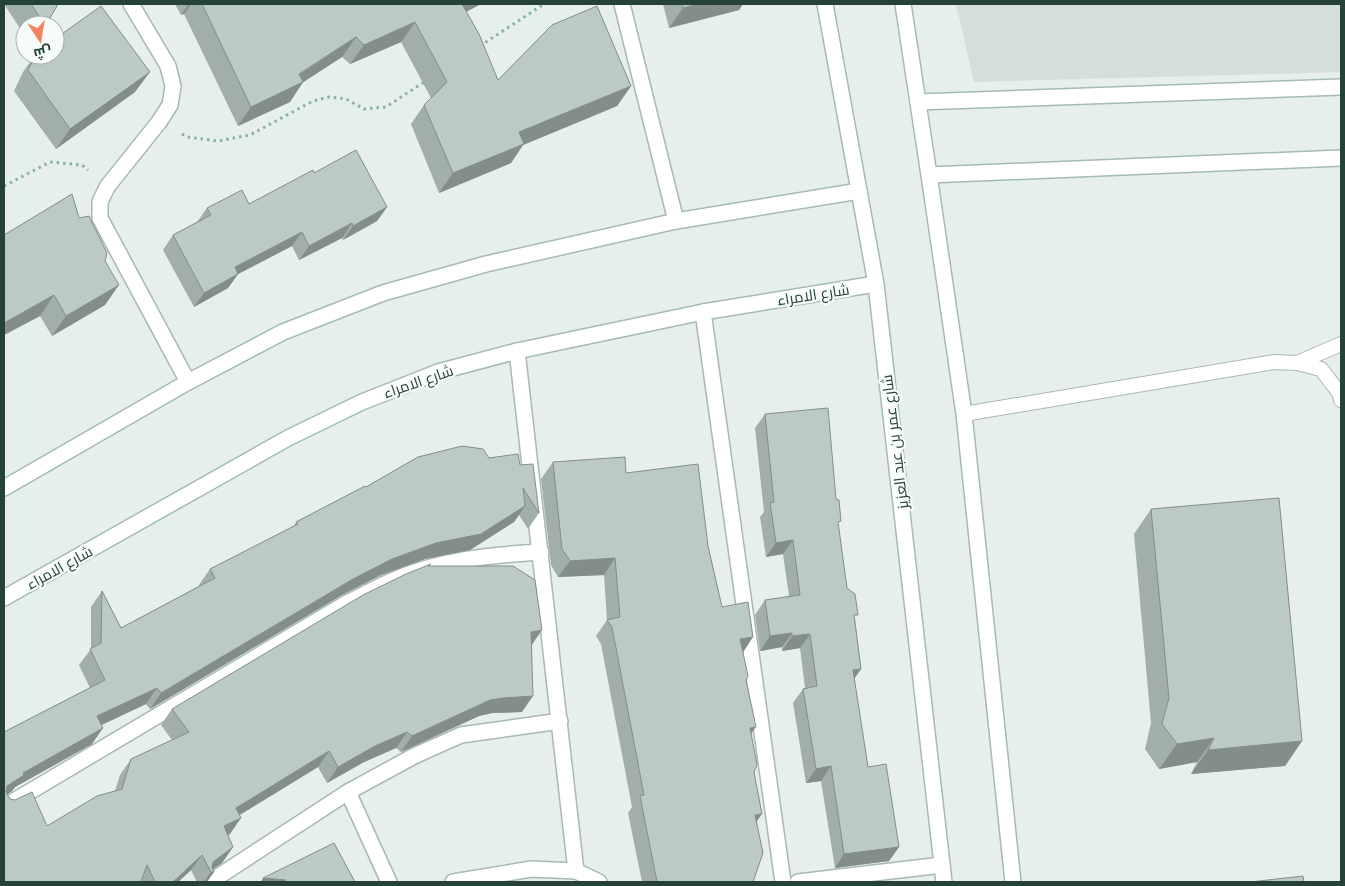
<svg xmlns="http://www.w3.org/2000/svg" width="1345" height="886" viewBox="0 0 1345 886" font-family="'Golos Text',Cairo,sans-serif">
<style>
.built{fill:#d4dfda}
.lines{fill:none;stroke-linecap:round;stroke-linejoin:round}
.lane-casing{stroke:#a8b8b2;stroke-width:16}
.street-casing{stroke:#a8b8b2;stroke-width:18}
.secondary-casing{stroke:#a4bbb3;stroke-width:18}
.path{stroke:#86b3a5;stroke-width:3;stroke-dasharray:2.5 4;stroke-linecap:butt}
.lane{stroke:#fff;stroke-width:14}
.street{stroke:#fff;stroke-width:15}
.secondary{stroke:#fff;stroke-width:15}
.wall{fill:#a1aea9}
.shaded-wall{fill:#838d89}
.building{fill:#bbcac4;stroke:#838d89}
.labels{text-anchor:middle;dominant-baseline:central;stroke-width:4.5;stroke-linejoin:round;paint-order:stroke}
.street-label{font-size:15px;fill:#24423a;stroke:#f7fbf9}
</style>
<rect width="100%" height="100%" fill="#e6efeb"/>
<path class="built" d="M956 4H1341V72L974 82Z"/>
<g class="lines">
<g class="lane-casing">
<g id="lane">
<path d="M1297 363 1341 344"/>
<path d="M964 414 1274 362 1297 363 1321 369 1340 394 1341 400"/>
</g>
</g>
<g class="street-casing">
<g id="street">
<path d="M131 4 168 66 173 86 170 105 159 122 107 187 100 202V218L188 382"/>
<path d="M622 4 676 221"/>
<path d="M703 312 783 882"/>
<path d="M517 351 576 871"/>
<path d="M348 792 389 882"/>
<path d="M4 807 347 603C361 596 376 588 391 581 439 560 489 555 541 552"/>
<path d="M210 882 348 792 414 756 461 735 560 721"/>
<path d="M453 882 531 869 576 871 599 882"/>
<path d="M798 882 942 865"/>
</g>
</g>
<g class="secondary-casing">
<g id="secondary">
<path d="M825 4 876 284 944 882"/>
<path d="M903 4 929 175 964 414 1013 882"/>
<path d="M918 102 1341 87"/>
<path d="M929 175 1341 158"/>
<path d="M4 488 188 382 283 332 383 293 486 264 676 221 859 191"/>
<path d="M4 598 288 438 362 402 438 372 517 351 703 312 876 284"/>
</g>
</g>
<g class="path">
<path d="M480 46 544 4"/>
<path d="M182 134 187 137 218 141 250 135 313 101 329 97 346 99 364 109 386 107 427 80"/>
<path d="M4 186 50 162 82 165 88 170"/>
</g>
<use href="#lane" class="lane"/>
<use href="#street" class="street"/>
<use href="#secondary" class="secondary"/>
</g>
<g class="wall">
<path d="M4 4H58L46 25H25V36Z"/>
<path d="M175 4H481L466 12 498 80 631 86 617 106 523 145 511 163 439 193 411 124 424 105 431 98 401 42 350 64 342 57 303 82 290 102 238 126 184 14 181 15Z"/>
<path d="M663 4H743L739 10 669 28Z"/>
<path d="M35 55H55L135 92 56 149 14 91 23 72Z"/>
<path d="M314 173 387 207 377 221 343 240 342 238 299 260 292 246 238 274 228 288 194 307 163 250 173 235 197 222 207 208 249 204Z"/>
<path d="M79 218 105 261V305L52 336 40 316 4 335V235Z"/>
<path d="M765 414 838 525 847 588 855 619 861 669 854 679 868 767 899 847 889 861 835 868 821 781 806 783 793 703 803 689 805 688 800 648 782 651V647L760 651 755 615 765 600 789 596 783 554 766 557 760 517 764 512 755 428Z"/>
<path d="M489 458 520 465 539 513 528 529 519 515 514 522 470 550 425 559 381 575 342 595 150 709 146 704 102 725 92 744 15 787 12 791 7 794 10 799 47 826 115 791 120 775 131 759 172 740 161 725 172 709 430 566 531 645 522 712 492 713 479 716 401 752 396 748 364 762 327 783 318 767 239 815 230 834 228 835 233 847 222 863 213 869 207 882H197L191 870 178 882H4V732L90 688 79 665 91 649V607L102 591 121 628 199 586V585L210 569 294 526 296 522 366 487Z"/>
<path d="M553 462 626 473 708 546 722 607 743 652 746 680 751 733 757 821 753 882H642L628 813 632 807 601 644 596 636 607 620 604 575 558 577 551 565 541 479Z"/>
<path d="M1151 509 1302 741 1285 766 1191 774 1197 762 1159 769 1145 749 1151 723 1134 534Z"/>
</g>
<g class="shaded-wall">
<path d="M189 4H191L184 14 181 15Z"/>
<path d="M460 4H481L447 22Z"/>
<path d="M698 4H743L739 10 669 28 683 8Z"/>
<path d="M415 22 401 42 350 64 364 45Z"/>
<path d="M356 37 342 57 302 83 303 82 290 102 238 126 251 107Z"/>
<path d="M150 72 135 92 56 149 70 129Z"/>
<path d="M631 86 617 106 523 145 511 163 439 193 453 173 519 132Z"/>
<path d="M387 207 377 221 343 240 353 226Z"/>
<path d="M352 223 342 238 299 260 309 246Z"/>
<path d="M302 232 292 246 238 274 228 288 194 307 204 293 235 267Z"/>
<path d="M119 285 105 305 52 336 66 316Z"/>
<path d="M54 295 40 316 4 335V323Z"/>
<path d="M525 506 514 522 470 550 425 559 381 575 342 595 150 709 161 693 353 579 392 559Z"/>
<path d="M793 540 783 554 766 557 776 543Z"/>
<path d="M615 558 604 575 558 577 570 561Z"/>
<path d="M542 630 531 646V632Z"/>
<path d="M792 633 782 647 760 651 770 636Z"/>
<path d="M810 634 800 648 782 651 792 636Z"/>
<path d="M753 637 742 654 740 639Z"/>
<path d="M861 669 851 683 853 670Z"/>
<path d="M157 688 146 704 86 732 97 716Z"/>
<path d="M533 696 522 712 492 713 479 716 401 752 412 736 490 700 503 698Z"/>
<path d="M756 727 744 743 750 728Z"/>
<path d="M103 728 92 744 15 787 12 791 4 797 7 786 23 773Z"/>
<path d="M407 732 396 748 364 762 327 783 338 767 375 746Z"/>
<path d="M1214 738 1197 762 1159 769 1177 744Z"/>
<path d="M1302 741 1285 766 1191 774 1208 750Z"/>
<path d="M329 751 318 767 225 824 236 808Z"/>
<path d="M831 766 821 781 806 783 816 769Z"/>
<path d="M762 814 750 831 755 815Z"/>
<path d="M241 818 230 834 213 842 224 826Z"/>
<path d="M233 847 222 863 210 871 213 862Z"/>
<path d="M899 847 889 861 835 868 844 854Z"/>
<path d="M202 855 191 870 178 882H173Z"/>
<path d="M211 872H214L207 882H204Z"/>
<path d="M263 878 286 880 284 882H261Z"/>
</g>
<g class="building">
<path d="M31 4H58L46 25H45Z"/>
<path d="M202 4H462L479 34 498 80 552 25 597 6 631 86 519 132 524 144 453 173 424 105 447 82 415 22 364 45 356 37 299 74 303 82 251 107Z"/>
<path d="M682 4H698L683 8Z"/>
<path d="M101 6 150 72 70 129 28 70 36 55H55V39Z"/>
<path d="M356 150 387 207 353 226 352 223 309 246 302 232 235 267 238 274 204 293 173 235 211 215 207 208 242 190 249 204 313 170 314 173Z"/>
<path d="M72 194 79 218 89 216 107 253 105 261 119 285 66 316 54 295 4 323V235Z"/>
<path d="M828 408 836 499 839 500 841 521 838 522 847 588 855 594 858 615H854L861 669 853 670 868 767 886 764 899 847 844 854 831 766 816 769 803 689 817 686 810 634 792 636V633L770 636 765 600 800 595 793 540 776 543 770 503 774 502 765 414Z"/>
<path d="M462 446 483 449 489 458 518 454 520 465 533 464 539 513 523 488 525 506 481 534 436 543 392 559 353 579 161 693 157 688 97 716 103 728 23 773 24 775 7 786 6 792 10 799 15 800 32 792 47 826 97 796 122 789 131 759 189 732 172 709 363 595 406 574 431 564 428 566H513L535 580 542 630 531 632 533 696 503 698 490 700 412 736 407 732 375 746 338 767 329 751 236 808 241 818 224 826 233 847 213 862 212 867 214 872H211L202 855 173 882H155L147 865 141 882H4V732L105 680 90 649 101 643 102 591 121 628 215 578 210 569 298 524 296 522 365 486 366 487 418 457Z"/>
<path d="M625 457 626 473 698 464 708 546 722 607 748 602 753 637 740 639 748 676 746 680 756 727 750 728 757 765 754 772 762 814 755 815 763 853 753 882H657L640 796 644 795 612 627 607 620 620 617 615 558 570 561 562 549 553 462Z"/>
<path d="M1279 498 1302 741 1208 750 1214 738 1177 744 1162 724 1169 698 1151 509Z"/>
<path d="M334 843 355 882H282L286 880 263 878Z"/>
<path d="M1303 876 1304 882H1250Z"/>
</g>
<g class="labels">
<g class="street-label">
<text transform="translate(813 294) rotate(-9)">شارع الامراء</text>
<text transform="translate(418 381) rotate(-19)">شارع الامراء</text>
<text transform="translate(894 442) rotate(-97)">شارع عمر بن عبد العزيز</text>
<text transform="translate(59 567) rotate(-29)">شارع الامراء</text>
</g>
</g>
<rect width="1345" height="886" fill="none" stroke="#24423a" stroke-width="10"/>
<g transform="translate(40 40) rotate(168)"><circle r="24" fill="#f7fbf9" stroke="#a3b1ad"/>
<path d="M0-4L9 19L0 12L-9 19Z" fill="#f4845f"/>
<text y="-8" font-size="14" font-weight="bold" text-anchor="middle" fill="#24423a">ش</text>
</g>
</svg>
